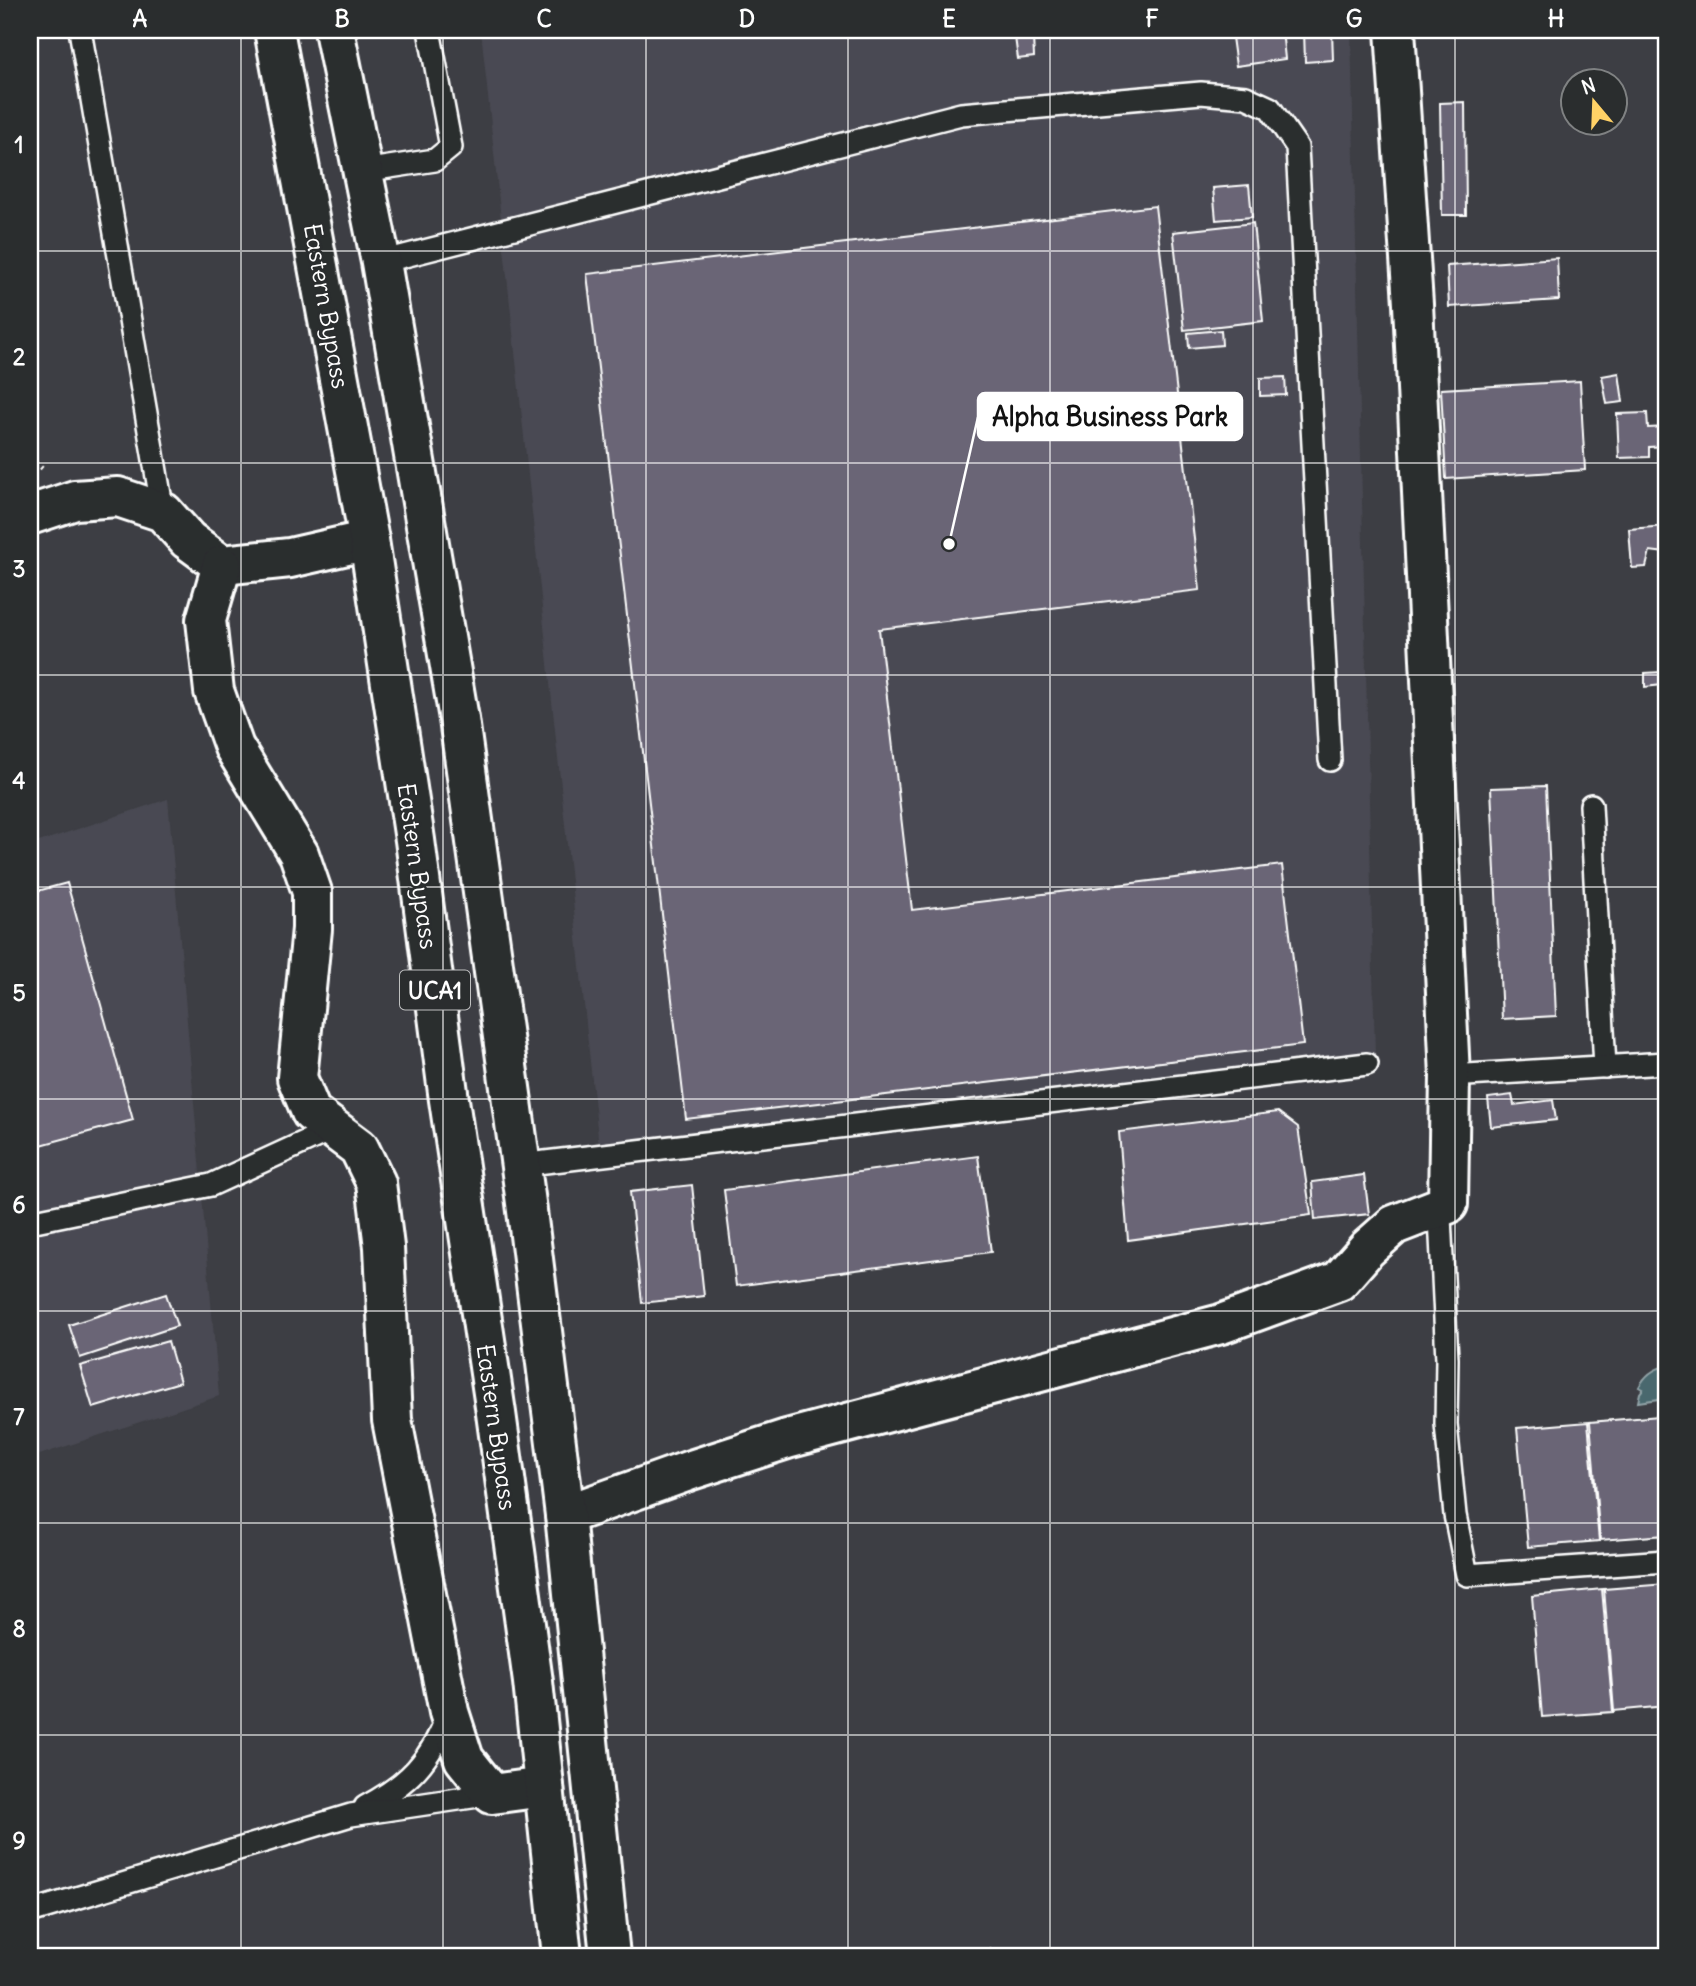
<svg xmlns="http://www.w3.org/2000/svg" width="1696" height="1986" viewBox="0 0 1696 1986" font-family="Delius,sans-serif">
<style>
.built{fill:#4a4a53}
.water{fill:#4a676e;stroke:#92a4a8;stroke-width:2}
.building{fill:#6a6576;stroke:#fff;stroke-width:2}
.lines{fill:none;stroke-linecap:round;stroke-linejoin:round}
.service-casing{stroke:#fff;stroke-width:26}
.minor-casing{stroke:#fff;stroke-width:44}
.primary-casing{stroke:#fff;stroke-width:44}
.path{stroke:#fff;stroke-width:4.5;stroke-dasharray:2 5;stroke-linecap:butt}
.service{stroke:#2a2d2e;stroke-width:21}
.minor{stroke:#2a2d2e;stroke-width:38}
.primary{stroke:#2a2d2e;stroke-width:38}
.grid{fill:none;stroke:#fff;stroke-width:2;stroke-opacity:0.55}
.labels{text-anchor:middle;dominant-baseline:central;stroke-width:5;stroke-linejoin:round;paint-order:stroke}
.shield{fill:#2a2d2e;stroke:#bfc0c0;stroke-width:2}
.shield-label{font-size:23px;font-weight:bold;fill:#fff}
.street-label{font-size:24px;fill:#fff;stroke:#2a2d2e}
.leader{fill:none;stroke:#fff;stroke-width:2.5}
.callout-dot{fill:#fff;stroke:#2a2d2e;stroke-width:2.5}
.callout{fill:#fff;stroke:#fff;stroke-width:2.5}
.callout-label{font-size:26px;text-anchor:middle;font-weight:bold;fill:#111}
.neatline{fill:none;stroke:#fff;stroke-width:2.5}
.grid-label{font-size:23px;text-anchor:middle;font-weight:bold;fill:#fff}
</style>
<rect width="100%" height="100%" fill="#3d3e44"/>
<filter id="ink" filterUnits="userSpaceOnUse"><feTurbulence type="fractalNoise" baseFrequency=".0143" numOctaves="2"/><feDisplacementMap in="SourceGraphic" scale="14" xChannelSelector="R" yChannelSelector="G"/><feConvolveMatrix kernelMatrix="1 2 1 2 8 2 1 2 1" color-interpolation-filters="sRGB"/></filter>
<g filter="url(#ink)">
<g class="built">
<path d="M481 30H1351L1375 1058 599 1146Z"/>
<path d="M168 799 219 1396 30 1458V845Z"/>
</g>
<path class="water" d="M1666 1366V1398L1638 1402 1640 1393 1643 1389 1639 1387C1645 1375 1653 1369 1666 1366Z"/>
<g class="building">
<path d="M1014 30H1046L1047 35 1033 37 1034 57 1018 59Z"/>
<path d="M1231 30H1282L1285 59 1236 66Z"/>
<path d="M1304 30H1332L1333 60 1305 62Z"/>
<path d="M1465 102 1466 215H1442L1440 103Z"/>
<path d="M1249 185 1252 217 1216 220 1213 188Z"/>
<path d="M1155 206 1200 590 879 629 912 910 1282 865 1303 1045 686 1119 587 274Z"/>
<path d="M1253 223 1263 321 1184 330 1173 232Z"/>
<path d="M1557 258 1559 300 1449 307 1447 266Z"/>
<path d="M1221 330 1222 345 1189 348 1188 333Z"/>
<path d="M1619 373 1623 402 1607 404 1602 376Z"/>
<path d="M1285 377 1286 395 1260 396V378Z"/>
<path d="M1580 381 1585 470 1446 479 1441 389Z"/>
<path d="M1647 413 1648 428 1666 427V446L1649 447V457L1619 458 1617 414Z"/>
<path d="M1666 526V553L1650 551 1646 567 1632 568 1629 529Z"/>
<path d="M1662 672V685L1645 687V673Z"/>
<path d="M1546 786 1556 1016 1502 1019 1491 788Z"/>
<path d="M67 883 133 1120 30 1148V893Z"/>
<path d="M1512 1095 1514 1105 1553 1100 1556 1120 1491 1127 1488 1098Z"/>
<path d="M1278 1112 1298 1127 1311 1215 1128 1240 1119 1132Z"/>
<path d="M978 1156 991 1252 736 1286 724 1190Z"/>
<path d="M1364 1175 1369 1214 1315 1220 1312 1182Z"/>
<path d="M692 1185 704 1296 642 1303 630 1192Z"/>
<path d="M166 1294 177 1326 80 1358 69 1325Z"/>
<path d="M168 1341 180 1382 93 1408 80 1366Z"/>
<path d="M1659 1416 1666 1505V1535L1600 1540 1590 1422Z"/>
<path d="M1588 1422 1599 1541 1528 1547 1517 1428Z"/>
<path d="M1666 1584V1706L1614 1711 1604 1589Z"/>
<path d="M1602 1589 1613 1712 1542 1717 1532 1596Z"/>
<path d="M990 1949V1956H979V1951Z"/>
<path d="M1049 1950 1050 1956H1030L1029 1953Z"/>
</g>
<g class="lines">
<g class="service-casing">
<g id="service">
<path d="M80 30 163 512"/>
<path d="M363 171 435 160 451 147 429 30"/>
<path d="M381 262 961 114 1201 93 1246 97 1270 108 1297 147 1330 760"/>
<path d="M1591 805 1605 1067"/>
<path d="M1450 1076 1666 1063"/>
<path d="M520 1165 1367 1064"/>
<path d="M1448 1204 1440 1217 1447 1359 1446 1424 1455 1515 1467 1575 1666 1561"/>
<path d="M30 1222 211 1185 333 1129"/>
<path d="M365 1807C408 1784 431 1761 448 1714"/>
<path d="M30 1912 351 1815 492 1794"/>
</g>
</g>
<g class="minor-casing">
<g id="minor">
<path d="M30 515 75 500 118 497 163 512 188 540 222 565 290 558 369 540"/>
<path d="M222 565 206 620 214 691 234 747 299 854 312 892V929L297 1078 311 1112 359 1148 376 1183 384 1247 392 1420 449 1712 464 1759 492 1794 544 1787"/>
<path d="M565 1515 691 1470 787 1439 1221 1324 1339 1281 1367 1249 1394 1225 1448 1204 1450 1076 1413 304 1395 30"/>
</g>
</g>
<g class="primary-casing">
<g id="primary">
<path d="M274 30 369 540 415 840 449 1100 496 1413 533 1682 562 1956"/>
<path d="M334 30 381 262 459 719 526 1203 565 1515 610 1956"/>
</g>
</g>
<path class="path" d="M30 458 45 471"/>
<use href="#service" class="service"/>
<use href="#minor" class="minor"/>
<use href="#primary" class="primary"/>
</g>
</g>
<path class="grid" d="M241 30V1956M443 30V1956M646 30V1956M848 30V1956M1050 30V1956M1253 30V1956M1455 30V1956M30 251H1666M30 463H1666M30 675H1666M30 887H1666M30 1099H1666M30 1311H1666M30 1523H1666M30 1735H1666"/>
<g class="labels">
<rect class="shield" x="400" y="970.5" width="70" height="39" rx="5"/>
<g class="shield-label">
<text x="435" y="990">UCA1</text>
</g>
<g class="street-label">
<text transform="translate(327 306) rotate(80)">Eastern Bypass</text>
<text transform="translate(418 866) rotate(82)">Eastern Bypass</text>
<text transform="translate(497 1427) rotate(82)">Eastern Bypass</text>
</g>
</g>
<path class="leader" d="M949 544L978 417"/>
<circle class="callout-dot" cx="949" cy="544" r="7"/>
<rect class="callout" x="978" y="393" width="264" height="47" rx="7"/>
<g class="callout-label">
<text x="1110" y="426">Alpha Business Park</text>
</g>
<rect width="1696" height="1986" fill="none" stroke="#2a2d2e" stroke-width="77"/>
<g transform="translate(1594 102) rotate(341)"><circle r="33" fill="#2a2d2e" stroke="#7f8182" stroke-width="2"/>
<path d="M0-5L12 26L0 18L-12 26Z" fill="#ffd166"/>
<text y="-10" font-size="19" font-weight="bold" text-anchor="middle" fill="#ffffff">N</text>
</g>
<rect x="38" y="38" width="1620" height="1910" class="neatline"/>
<g class="grid-label">
<text x="140" y="27">A</text>
<text x="342" y="27">B</text>
<text x="544" y="27">C</text>
<text x="747" y="27">D</text>
<text x="949" y="27">E</text>
<text x="1152" y="27">F</text>
<text x="1354" y="27">G</text>
<text x="1556" y="27">H</text>
<text x="19" y="153">1</text>
<text x="19" y="365">2</text>
<text x="19" y="577">3</text>
<text x="19" y="789">4</text>
<text x="19" y="1001">5</text>
<text x="19" y="1213">6</text>
<text x="19" y="1425">7</text>
<text x="19" y="1637">8</text>
<text x="19" y="1849">9</text>
</g>
</svg>
